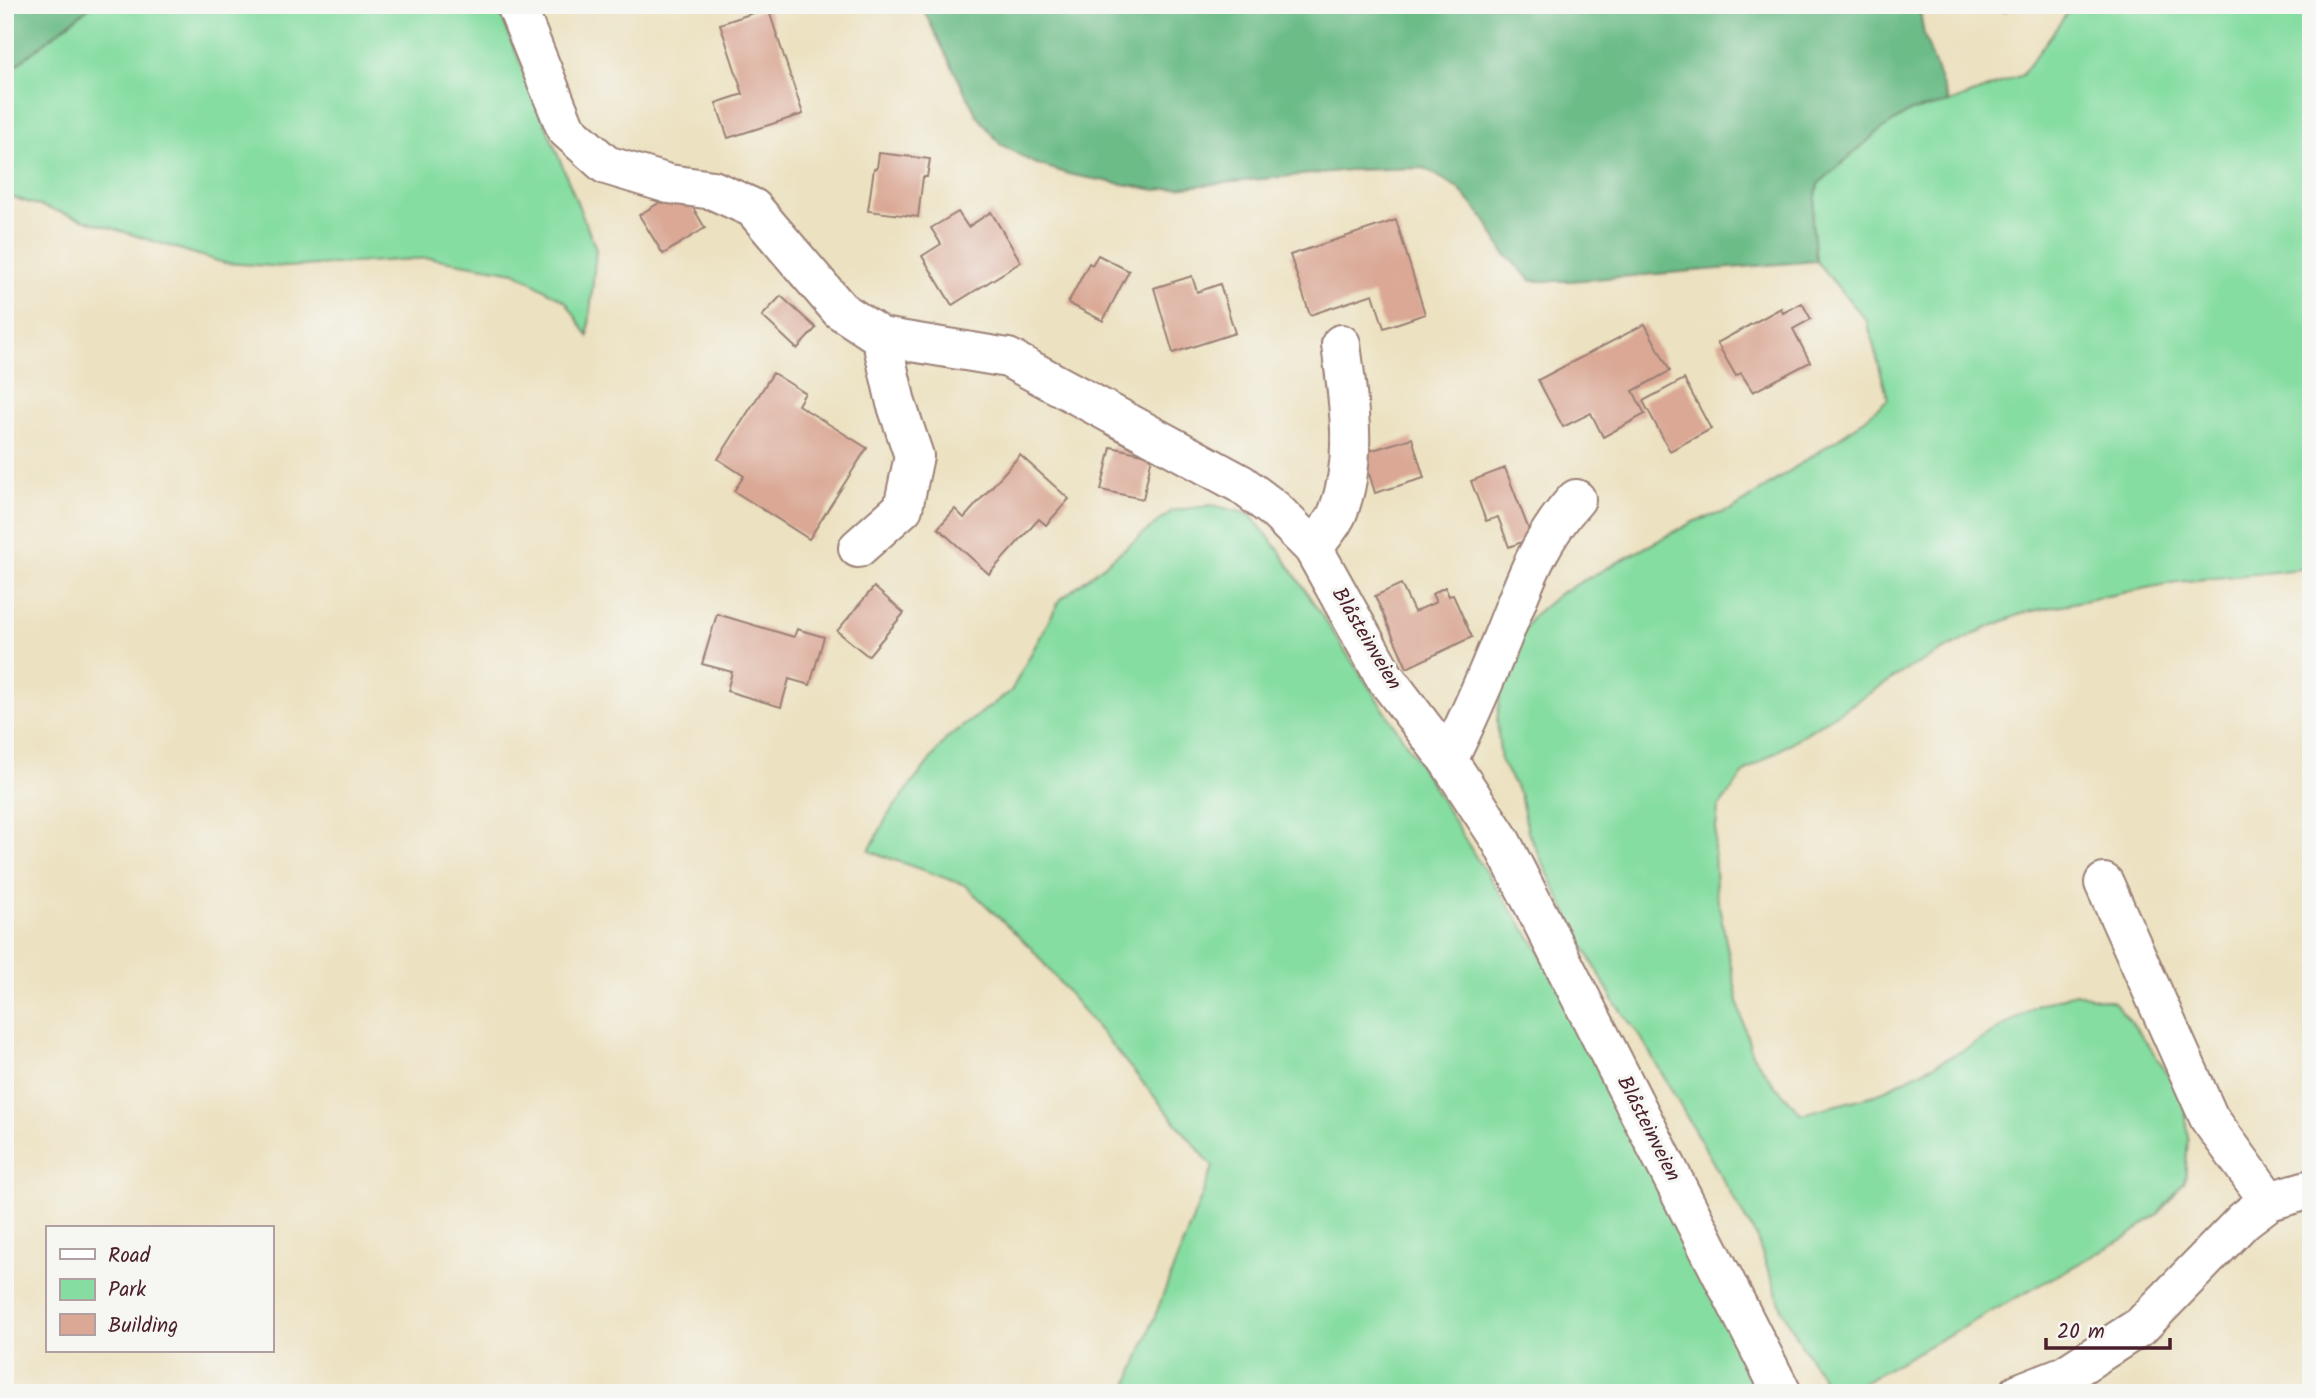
<svg xmlns="http://www.w3.org/2000/svg" width="2316" height="1398" viewBox="0 0 2316 1398" font-family="Kalam,sans-serif">
<style>
.green{fill:#85dda1;stroke:#687e66;stroke-width:2}
.forest{fill:#6cbc87;stroke:#5b6e59;stroke-width:2}
.building{fill:#daa895}
.lines{fill:none;stroke-linecap:round;stroke-linejoin:round}
.minor-casing{stroke:#9b8076;stroke-width:42}
.minor{stroke:#fff;stroke-width:38}
.labels{text-anchor:middle;dominant-baseline:central;stroke-width:7;stroke-linejoin:round;paint-order:stroke}
.street-label{font-size:21px;fill:#4a1f2b;stroke:#f6f6f2}
</style>
<rect width="100%" height="100%" fill="#f6f6f2"/>
<filter id="ink" filterUnits="userSpaceOnUse"><feTurbulence type="fractalNoise" baseFrequency=".0143" numOctaves="2"/><feDisplacementMap in="SourceGraphic" scale="14" xChannelSelector="R" yChannelSelector="G"/><feConvolveMatrix kernelMatrix="1 2 1 2 8 2 1 2 1" color-interpolation-filters="sRGB"/></filter>
<filter id="wash" filterUnits="userSpaceOnUse"><feTurbulence type="fractalNoise" baseFrequency=".00686" numOctaves="4" result="noise"/><feDisplacementMap in="SourceGraphic" scale="28" xChannelSelector="R" yChannelSelector="G"/><feGaussianBlur stdDeviation="1.57" result="paint"/><feColorMatrix in="noise" values="0 0 0 0 0 0 0 0 0 0 0 0 0 0 0 0 0 1.4 0 .05"/><feComposite in="paint" operator="in"/></filter>
<g filter="url(#wash)">
<rect width="100%" height="100%" fill="#ece1c0"/>
<g class="green">
<path d="M92 5H497L596 249 588 336 566 302 515 272 431 258 286 267 224 263 5 195V74Z"/>
<path d="M2073 5H2311V568L2177 582 2023 613 1985 629 1911 667 1746 771 1718 808 1714 849 1716 891 1740 1011 1752 1054 1775 1086 1802 1114 1875 1095 1966 1049 2038 1005 2075 993 2114 1002 2141 1034 2184 1098 2188 1138 2185 1181 2159 1213 2127 1237 1847 1391 1825 1382 1802 1346 1783 1311 1756 1237 1642 1039 1615 1003 1579 938 1528 832 1520 794 1501 762 1497 722 1501 685 1513 650 1532 617 1560 593 1695 521 1732 510 1858 425 1888 399 1867 321 1816 261 1812 221 1818 184 1878 132 1912 111 1949 103 2022 75Z"/>
<path d="M1212 505 1249 514 1276 546 1414 755 1477 859 1538 949 1721 1297 1755 1393H1125L1213 1167 1031 948 965 885 869 851 888 815 947 738 1011 691 1060 600 1172 511Z"/>
</g>
<g class="forest">
<path d="M5 5H92L5 74Z"/>
<path d="M921 5H1919L1924 35 1949 103 1911 111 1878 132 1818 184 1812 221 1816 261 1570 281H1532L1503 252 1485 219 1458 188 1424 168 1349 170 1156 190 1072 175 1034 163 1000 144 976 114Z"/>
</g>
<g id="blocks">
<g class="building">
<path d="M1996 5H2012L2004 13Z"/>
<path d="M768 8 803 114 728 138 716 103 743 94 720 24Z"/>
<path d="M879 153 930 159 927 177H923L918 217 868 211 874 168H877Z"/>
<path d="M682 189 705 228 663 254 639 215Z"/>
<path d="M958 212 968 227 991 212 1021 262 952 305 922 256 941 244 931 228Z"/>
<path d="M1396 220 1425 314 1384 328 1373 294 1310 315 1290 255Z"/>
<path d="M1098 255 1129 271 1103 321 1068 303 1089 263 1092 265Z"/>
<path d="M1192 276 1197 292 1220 284 1235 333 1173 353 1154 288Z"/>
<path d="M781 296 816 328 797 349 762 316Z"/>
<path d="M1802 303 1811 319 1793 329 1810 362 1753 392 1741 373 1736 376 1717 343 1781 308 1783 313Z"/>
<path d="M1645 324 1670 371 1633 391 1645 414 1603 437 1591 413 1563 427 1538 380Z"/>
<path d="M773 373 805 393 798 405 867 448 809 539 734 491 744 476 718 459Z"/>
<path d="M1684 379 1711 429 1670 451 1643 401Z"/>
<path d="M1412 438 1424 478 1375 493 1363 453Z"/>
<path d="M1111 447 1152 456 1143 499 1101 490Z"/>
<path d="M1020 455 1069 499 1046 525 1039 519 989 574 938 528 955 509 964 518Z"/>
<path d="M1505 468 1532 538 1509 547 1498 517 1486 521 1471 481Z"/>
<path d="M1401 584 1414 612 1436 602 1432 594 1445 587 1449 596 1453 595 1472 637 1407 668 1375 596Z"/>
<path d="M874 587 904 613 868 656 837 631Z"/>
<path d="M717 614 794 637 797 629 824 637 810 685 789 679 781 707 727 691 732 672 702 664Z"/>
</g>
</g>
</g>
<g filter="url(#ink)">
<use href="#blocks" fill-opacity="0" stroke="#9b8076" stroke-width="2"/>
<g class="lines">
<g class="minor-casing">
<g id="minor">
<path d="M516 5 566 129 606 165 669 184 713 190 753 208 840 310 881 337 1008 358 1241 484 1274 509 1313 548 1384 676 1448 760 1501 841 1782 1393"/>
<path d="M858 548 903 508 914 456 896 403 881 337"/>
<path d="M1313 548C1321 537 1333 525 1338 512 1359 458 1348 400 1341 344"/>
<path d="M1448 760C1468 720 1486 678 1503 636 1523 586 1538 540 1576 499"/>
<path d="M2104 883 2209 1118 2269 1201"/>
<path d="M2019 1393 2065 1375 2141 1326 2244 1220 2269 1201 2311 1189"/>
</g>
</g>
<use href="#minor" class="minor"/>
</g>
</g>
<g class="labels">
<g class="street-label">
<text transform="translate(1366 639) rotate(59)">Blåsteinveien</text>
<text transform="translate(1648 1129) rotate(63)">Blåsteinveien</text>
</g>
</g>
<rect width="2316" height="1398" fill="none" stroke="#f6f6f2" stroke-width="28"/>
<rect x="46" y="1226" width="228" height="126" fill="#f6f6f2" stroke="#b1a0a2" stroke-width="2"/>
<rect x="60" y="1249" width="35" height="10" fill="#ffffff" stroke="#b1a0a2" stroke-width="2"/>
<text x="108" y="1262" font-size="21" fill="#4a1f2b">Road</text>
<rect x="60" y="1279" width="35" height="21" fill="#85dda1" stroke="#b1a0a2" stroke-width="2"/>
<text x="108" y="1296" font-size="21" fill="#4a1f2b">Park</text>
<rect x="60" y="1314" width="35" height="21" fill="#daa895" stroke="#b1a0a2" stroke-width="2"/>
<text x="108" y="1332" font-size="21" fill="#4a1f2b">Building</text>
<path d="M2046 1338v10h124v-10" fill="none" stroke="#4a1f2b" stroke-width="3.5"/>
<text x="2057" y="1338" font-size="21" fill="#4a1f2b" stroke="#f6f6f2" stroke-width="5" paint-order="stroke">20 m</text>
</svg>
